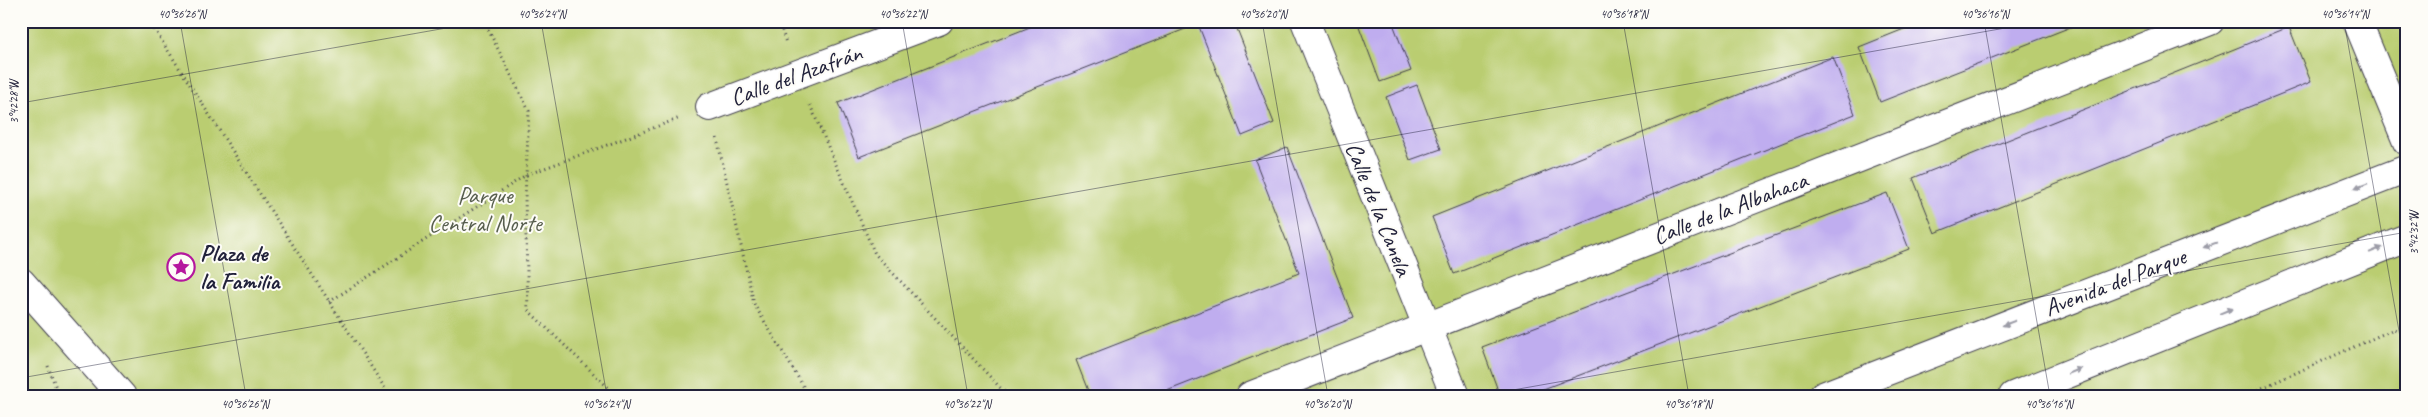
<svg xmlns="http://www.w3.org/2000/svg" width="2428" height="417" viewBox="0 0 2428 417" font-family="Caveat,sans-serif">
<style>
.green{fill:#bacd71;stroke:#6e7856}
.building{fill:#bfadef}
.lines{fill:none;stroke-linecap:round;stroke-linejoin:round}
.minor-casing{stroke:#403e4e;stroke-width:30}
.path{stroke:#403e4e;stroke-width:3;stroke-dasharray:1 4;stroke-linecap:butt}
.minor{stroke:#fff;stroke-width:28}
.oneway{fill:#9c9ca7}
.ticks{fill:none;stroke:#22223b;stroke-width:1;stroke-opacity:0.45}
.labels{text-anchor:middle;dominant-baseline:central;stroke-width:4;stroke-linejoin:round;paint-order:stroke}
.street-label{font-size:24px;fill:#22223b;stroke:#fdfcf7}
.park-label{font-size:24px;fill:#575e4e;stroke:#fdfcf7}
.poi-label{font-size:24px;font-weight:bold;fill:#22223b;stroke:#fdfcf7;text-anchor:start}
.neatline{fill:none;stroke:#22223b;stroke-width:2}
.ticks-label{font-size:12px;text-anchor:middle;fill:#22223b}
</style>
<rect width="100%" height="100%" fill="#fdfcf7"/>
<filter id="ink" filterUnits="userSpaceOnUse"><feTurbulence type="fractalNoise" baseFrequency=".02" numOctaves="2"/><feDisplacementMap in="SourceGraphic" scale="10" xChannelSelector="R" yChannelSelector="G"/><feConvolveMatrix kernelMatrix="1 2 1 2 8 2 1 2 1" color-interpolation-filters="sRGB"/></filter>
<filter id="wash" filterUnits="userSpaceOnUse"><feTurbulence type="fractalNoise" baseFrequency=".0096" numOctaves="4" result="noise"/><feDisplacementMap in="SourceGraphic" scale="20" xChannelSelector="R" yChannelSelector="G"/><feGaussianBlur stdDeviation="1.12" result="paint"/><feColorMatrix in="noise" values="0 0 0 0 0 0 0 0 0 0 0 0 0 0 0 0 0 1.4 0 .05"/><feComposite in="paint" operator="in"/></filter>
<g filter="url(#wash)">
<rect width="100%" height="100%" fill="#ebddba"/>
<rect class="green" x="21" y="21" width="2386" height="375"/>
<g id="blocks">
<g class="building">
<path d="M1045 21H1234L1274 123 1242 136 1198 24 859 157 838 103Z"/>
<path d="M1357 21H1392L1411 71 1380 82Z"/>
<path d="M1924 21H2086L1880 102 1859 47Z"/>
<path d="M2401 21H2407V36Z"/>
<path d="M2289 27 2311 82 1935 233 1913 178Z"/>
<path d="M1833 57 1855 114 1454 274 1432 217Z"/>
<path d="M1417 85 1441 149 1410 160 1386 97Z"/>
<path d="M1287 147 1353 318 1154 396H1090L1076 360 1299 273 1255 160Z"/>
<path d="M1887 193 1909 249 1525 396H1500L1482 347Z"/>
</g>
</g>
</g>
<g filter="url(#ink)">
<use href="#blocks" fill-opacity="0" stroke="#403e4e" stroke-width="1"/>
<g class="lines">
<g class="minor-casing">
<g id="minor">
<path d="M1305 21 1455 396"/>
<path d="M2357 21 2407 142"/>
<path d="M710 107 939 21"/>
<path d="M21 282 122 396"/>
<path d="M1250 396 2210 21"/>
<path d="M1823 396 2407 169"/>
<path d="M2013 396 2407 238"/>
</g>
</g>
<g class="path">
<path d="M149 21 390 396"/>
<path d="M484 21 529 111 525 198 528 310 617 396"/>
<path d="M779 21 786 43"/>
<path d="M810 105 875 254 1008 396"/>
<path d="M717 138 754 304 809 396"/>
<path d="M329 302 526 175 680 118"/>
<path d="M48 366 59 396"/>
<path d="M2244 396 2394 329 2407 335"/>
</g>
<use href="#minor" class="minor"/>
</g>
<defs><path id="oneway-solid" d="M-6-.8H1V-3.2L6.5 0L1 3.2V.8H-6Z" transform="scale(1.25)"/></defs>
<g class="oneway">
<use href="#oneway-solid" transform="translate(2361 186) rotate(159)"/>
<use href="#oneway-solid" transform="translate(2210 245) rotate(159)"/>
<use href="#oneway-solid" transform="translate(2376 250) rotate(-22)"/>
<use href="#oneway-solid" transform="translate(2226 311) rotate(-22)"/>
<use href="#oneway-solid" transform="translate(2009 323) rotate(159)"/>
<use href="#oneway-solid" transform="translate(2075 371) rotate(-22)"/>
</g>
</g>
<path class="ticks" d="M180 21 246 396M541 21 607 396M902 21 968 396M1262 21 1328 396M1623 21 1689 396M1984 21 2050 396M2344 21 2407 376M21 103 486 21M21 378 2045 21M1479 396 2407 232"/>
<defs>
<g id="sight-ring" transform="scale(1.4375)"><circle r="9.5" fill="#fdfcf7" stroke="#b5179e" stroke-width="1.5"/><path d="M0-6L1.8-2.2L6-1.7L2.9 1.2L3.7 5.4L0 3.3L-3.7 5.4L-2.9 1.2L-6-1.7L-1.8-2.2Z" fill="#b5179e"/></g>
</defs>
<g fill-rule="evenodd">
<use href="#sight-ring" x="181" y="267"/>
</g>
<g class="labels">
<g class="street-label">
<text transform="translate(796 75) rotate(-20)">Calle del Azafrán</text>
<text transform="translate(1730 208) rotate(-21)">Calle de la Albahaca</text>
<text transform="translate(1379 209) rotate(68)">Calle de la Canela</text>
<text transform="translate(2115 282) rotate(-21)">Avenida del Parque</text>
</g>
<g class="park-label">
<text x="485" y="195">Parque<tspan x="485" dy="28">Central Norte</tspan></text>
</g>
<g class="poi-label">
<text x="200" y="253">Plaza de<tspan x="200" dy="28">la Familia</tspan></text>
</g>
</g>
<rect width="2428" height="417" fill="none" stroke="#fdfcf7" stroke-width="55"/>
<rect x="28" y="28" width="2372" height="362" class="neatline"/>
<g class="ticks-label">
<text x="182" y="18">40°36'26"N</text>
<text x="542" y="18">40°36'24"N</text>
<text x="903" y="18">40°36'22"N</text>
<text x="1263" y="18">40°36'20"N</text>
<text x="1624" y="18">40°36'18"N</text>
<text x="1985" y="18">40°36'16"N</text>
<text x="2345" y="18">40°36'14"N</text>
<text transform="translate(14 102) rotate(-90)" y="4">3°42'28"W</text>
<text transform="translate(2414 233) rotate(-90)" y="4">3°42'32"W</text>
<text x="245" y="408">40°36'26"N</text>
<text x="606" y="408">40°36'24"N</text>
<text x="967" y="408">40°36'22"N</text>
<text x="1327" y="408">40°36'20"N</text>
<text x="1688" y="408">40°36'18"N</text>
<text x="2049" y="408">40°36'16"N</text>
</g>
</svg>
